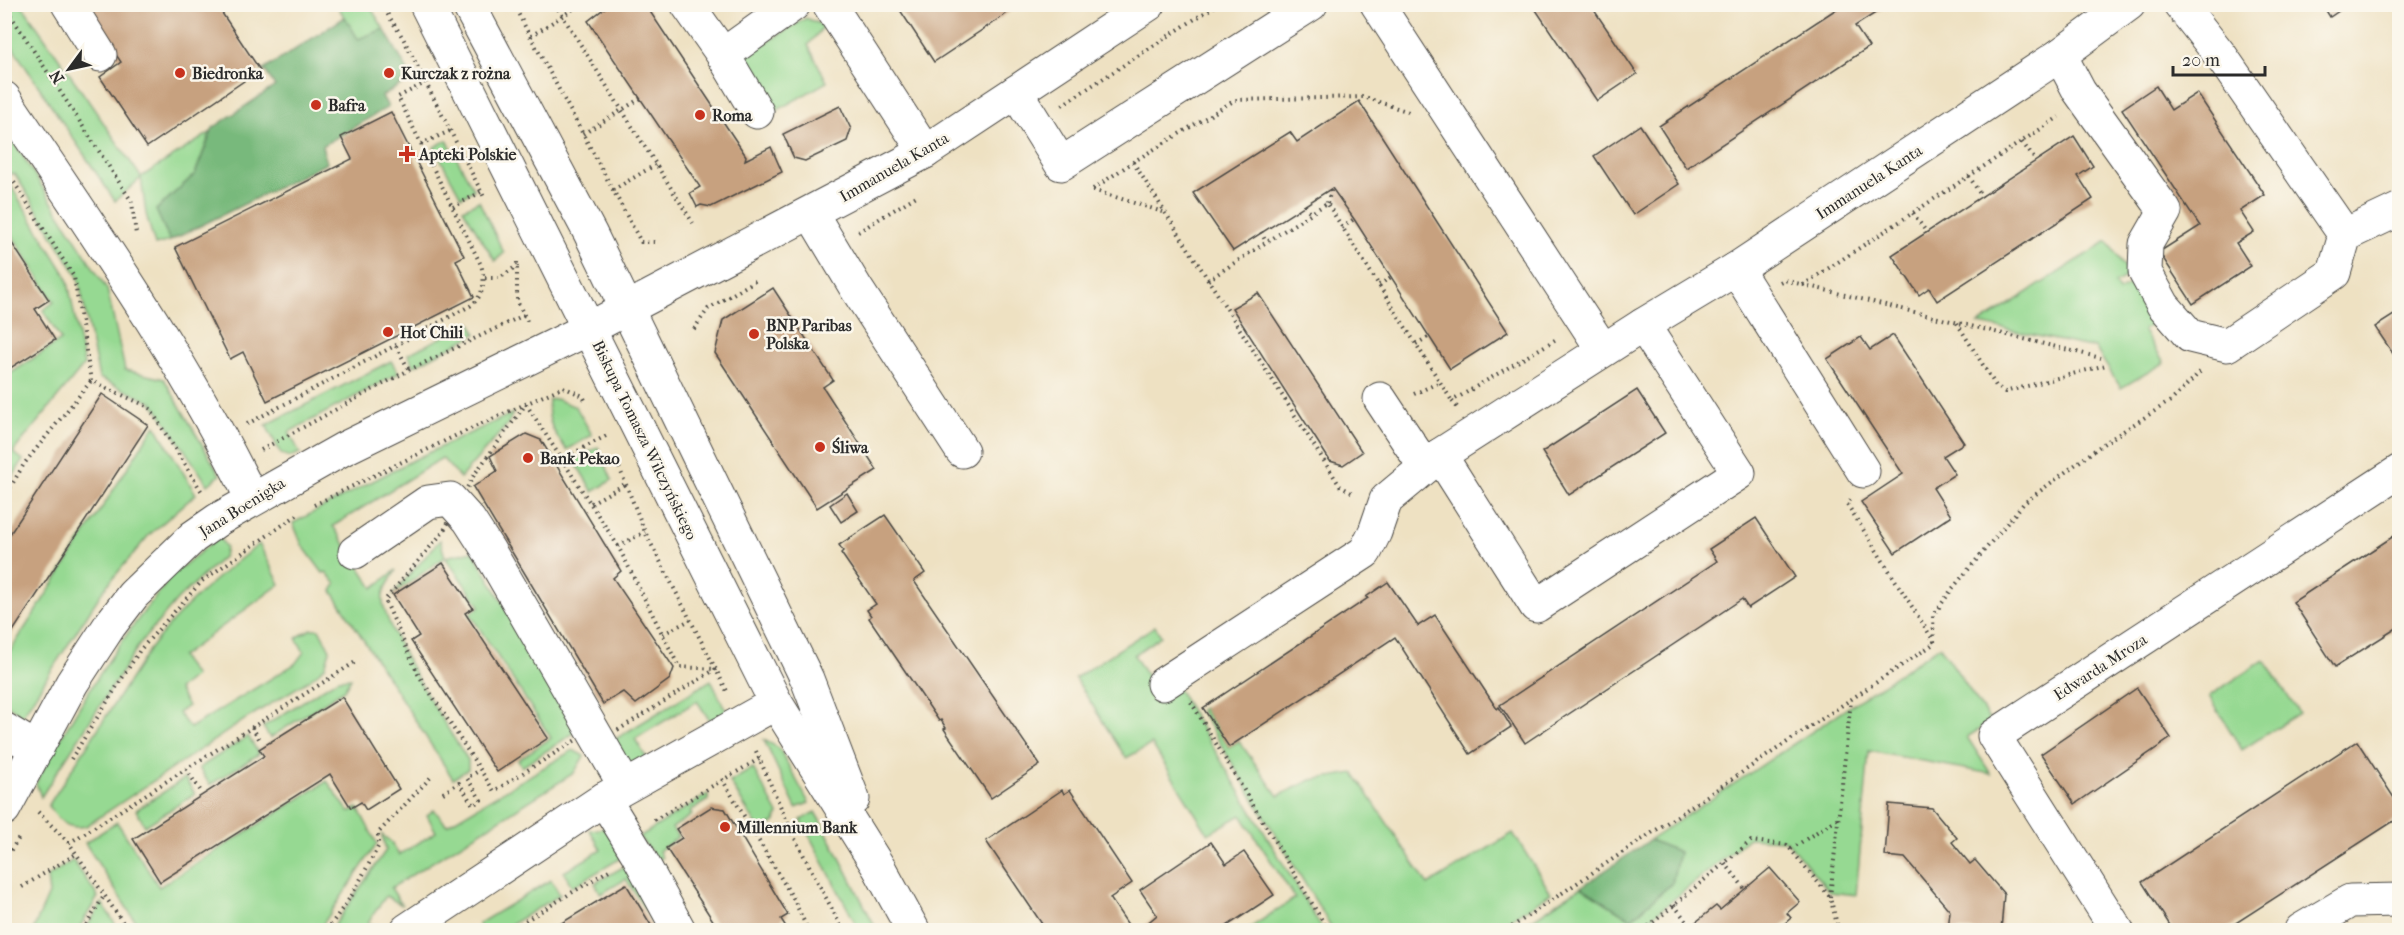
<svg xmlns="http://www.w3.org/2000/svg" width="2404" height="935" viewBox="0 0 2404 935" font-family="'IM FELL French Canon',serif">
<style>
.green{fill:#96d992;stroke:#60825e;stroke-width:1.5}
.forest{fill:#78b97c;stroke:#527254;stroke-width:1.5}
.building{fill:#c7a17f}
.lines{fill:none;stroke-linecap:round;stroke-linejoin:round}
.minor-casing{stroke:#484642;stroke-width:35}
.path{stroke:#484642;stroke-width:4;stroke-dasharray:1.5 4.5;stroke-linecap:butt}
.minor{stroke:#fff;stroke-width:33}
.poi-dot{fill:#c8321e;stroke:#fbf7ec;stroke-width:2}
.labels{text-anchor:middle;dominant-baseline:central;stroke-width:5;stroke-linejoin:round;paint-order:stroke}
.poi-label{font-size:16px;font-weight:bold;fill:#2b2b2b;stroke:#fbf7ec;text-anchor:start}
.street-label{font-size:16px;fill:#2b2b2b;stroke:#fbf7ec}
</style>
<rect width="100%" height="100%" fill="#fbf7ec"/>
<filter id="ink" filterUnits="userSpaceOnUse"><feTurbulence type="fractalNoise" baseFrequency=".0167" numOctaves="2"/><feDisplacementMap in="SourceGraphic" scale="12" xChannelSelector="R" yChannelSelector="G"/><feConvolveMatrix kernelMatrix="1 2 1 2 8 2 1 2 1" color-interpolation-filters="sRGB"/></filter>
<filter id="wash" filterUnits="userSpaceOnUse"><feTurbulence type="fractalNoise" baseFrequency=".008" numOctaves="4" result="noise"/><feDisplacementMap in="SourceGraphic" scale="24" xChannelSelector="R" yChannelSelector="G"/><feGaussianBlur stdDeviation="1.35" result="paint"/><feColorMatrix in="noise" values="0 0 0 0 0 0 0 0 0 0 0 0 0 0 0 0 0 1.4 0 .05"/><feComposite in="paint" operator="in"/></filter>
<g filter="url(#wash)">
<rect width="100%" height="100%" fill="#eee1c2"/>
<g class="green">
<path d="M5 5H22L141 177 211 132 195 174 156 210 170 241 155 245 146 214 141 178 115 201 5 36Z"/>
<path d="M337 5H369L384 29 358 40Z"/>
<path d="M806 18 824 26 808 45 827 82 767 116 742 67 746 55Z"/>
<path d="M5 134 12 139 107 289 125 370 164 379 220 475 208 485 153 403 99 378 78 277 15 174 5 173Z"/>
<path d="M447 140 474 190 461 197 434 147Z"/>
<path d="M5 185 11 186 67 277 84 365 13 452 23 460 5 490 4 394 8 391 5 386V377L61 340 43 310 54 302 5 224Z"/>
<path d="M479 201 504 253 495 261 463 209Z"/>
<path d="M2107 241 2130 275 2115 284 2119 291 2134 282 2161 319 2143 330 2164 363 2121 388 2095 348 1979 324Z"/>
<path d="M471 323 476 334 414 366 408 354Z"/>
<path d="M391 361 399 373 289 432 300 453 290 457 281 454 266 425Z"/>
<path d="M556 399 576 407 592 435 567 450C554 434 546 421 549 400Z"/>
<path d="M513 413 507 425 460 478 442 458 333 526 373 588 396 570C392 578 385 587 383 595 377 620 451 734 468 760V769L453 779 332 591 336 584 326 572 323 573 302 545 293 523 411 461Z"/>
<path d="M155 425 196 494 149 535 104 589 22 716 5 703V659Z"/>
<path d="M598 447 612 480 593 492 574 460Z"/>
<path d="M219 537 226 547 224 556 178 599 141 642 41 797 36 783C74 713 114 646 165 585L167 579Z"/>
<path d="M440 540 445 557 473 551 577 731 522 767 518 760 551 738 470 614 480 606 445 557 392 595Z"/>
<path d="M259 544 280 584 181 657 195 676 178 689 188 706 178 713 190 728 295 664 304 652 296 638 311 629H319L330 650 325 667 308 681 249 717 86 826C66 830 60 821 48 806L149 650C181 607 217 577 259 544Z"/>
<path d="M1155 626 1161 636 1134 655 1159 696 1176 686 1323 930H1247L1295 898 1241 815 1208 834 1152 744 1126 758 1075 678Z"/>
<path d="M1940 646 1991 722 1967 737 1991 774 1869 751 1856 895 1830 892 1786 840 1749 838 1636 930H1516L1581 887 1631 919 1672 883 1679 852 1650 840Z"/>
<path d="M2264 660 2299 713 2242 750 2209 696Z"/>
<path d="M351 678 344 690 270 738 263 727 338 679Z"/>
<path d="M711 680 727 713 710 721 697 701 635 739 648 760 638 766 630 764 609 743Z"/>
<path d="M1203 708 1229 747 1239 741 1278 796 1311 780 1354 773 1428 885 1513 833 1551 893 1494 930H1333L1200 710Z"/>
<path d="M248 736 259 754 210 785 199 768Z"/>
<path d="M764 740 779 748 809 803 796 808Z"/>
<path d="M573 750 584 756 574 773 391 888 402 905 386 896 368 922 378 930H331L386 850 382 835 390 841 399 855 436 832 427 815 434 810 447 825Z"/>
<path d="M753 768 778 814 775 822 760 831 730 782Z"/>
<path d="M185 778 195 794 145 826 136 810Z"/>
<path d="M327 781 349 812 358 808 377 844 319 930H141L85 843 117 822 159 887Z"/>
<path d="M708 794V800L690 811 692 815 672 828 678 837 659 851 662 858 658 860 639 837Z"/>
<path d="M815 812C838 851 856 891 877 930H859L801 820Z"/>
<path d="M608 828 628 854 572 887 564 872 601 850 590 830Z"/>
<path d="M73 860 98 897 78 930H33L49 894 47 877Z"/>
<path d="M630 863 670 930H658L626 879 601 894 595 883Z"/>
<path d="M551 880 560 895 502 930H482L478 924Z"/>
<path d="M102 903 119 930H85Z"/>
</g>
<g class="forest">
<path d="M345 17 358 39 384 29 412 78 382 96 388 107 322 146 327 163 170 241 156 210 195 174 213 128 275 86 266 72 262 71Z"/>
<path d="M1650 840 1679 852 1672 883 1631 919 1581 887Z"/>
</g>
<g id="blocks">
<g class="building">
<path d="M82 4H216L260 70 147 147 100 77 121 62Z"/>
<path d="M610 4H645L746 156 745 160 771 147 782 172 711 207 701 205 697 207 690 193 700 187 588 21Z"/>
<path d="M896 4H1021L934 62Z"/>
<path d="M1532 4H1590L1637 74 1597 101Z"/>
<path d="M2322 4H2349L2330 17Z"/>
<path d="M1841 5H1888L1855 26 1869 47 1686 168 1659 126 1841 6Z"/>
<path d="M2156 86 2171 110 2197 93 2265 195 2240 211 2254 232 2236 243 2251 266 2193 304 2159 252 2200 226 2122 109Z"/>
<path d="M1359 101 1508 332 1450 369 1354 219 1332 188 1233 251 1193 193 1290 132 1297 142Z"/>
<path d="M840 106 851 129 847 141 805 161 794 158 783 134Z"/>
<path d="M391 112 464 256 456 260 474 297 267 401 243 352 230 359 175 247 352 159 341 137Z"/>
<path d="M1640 125 1679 184 1633 215 1594 156Z"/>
<path d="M2074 136 2093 166 2078 176 2093 199 1937 301 1929 288 1919 295 1892 255Z"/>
<path d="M4 231 49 300 35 309 55 340 4 372Z"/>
<path d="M773 288 833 380 823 387 877 470 817 508 715 353 723 320Z"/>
<path d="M1258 293 1362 452 1343 465 1330 461 1232 308Z"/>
<path d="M2400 311V364L2375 327Z"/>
<path d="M1893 335 1964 443 1943 456 1955 474 1933 488 1951 516 1895 553 1861 502 1903 474 1827 359 1861 337 1870 350Z"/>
<path d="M1637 390 1665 433 1569 495 1542 452Z"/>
<path d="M102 394 148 425 4 645V543Z"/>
<path d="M526 434 541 440 621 571 613 578 674 668 670 679 636 704 623 692 603 704 473 487 497 471 490 456Z"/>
<path d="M847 493 858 511 841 522 830 505Z"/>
<path d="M885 515 925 573 914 581 1040 765 991 798 944 729 946 728 941 720 939 721 869 618 871 616 867 610 876 604 841 553 843 551 839 545Z"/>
<path d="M1756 518 1795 577 1748 608 1742 599 1525 743 1500 705 1717 561 1709 549Z"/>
<path d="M2400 532V626L2335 667 2293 602Z"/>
<path d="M443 563 473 608 465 613 548 738 497 772 411 641 419 636 393 595Z"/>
<path d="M1388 582 1418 626 1435 615 1497 709 1499 707 1511 727 1470 754 1395 637 1229 747 1203 708 1368 598 1366 597Z"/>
<path d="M2137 688 2171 738 2075 804 2041 754Z"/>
<path d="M342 697 399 789 366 810 361 802 351 808 330 774 160 882 133 839 264 756 259 749Z"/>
<path d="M2357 741 2400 807V817L2225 930H2173L2142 882Z"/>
<path d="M1062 790 1064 794 1070 790 1132 883 1110 898 1129 926 1122 930H1046L986 841Z"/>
<path d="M1889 804 1932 808 1957 838 1952 842 1970 864 1975 860 2004 894 2001 930H1948L1950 911 1905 858 1885 856Z"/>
<path d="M711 807 725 809 788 915 781 919 788 930H719L666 848 682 838 676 829Z"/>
<path d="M1211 842 1226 864 1244 852 1274 895 1221 930H1139L1157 915 1140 890Z"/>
<path d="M1770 868 1800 902 1787 913 1791 918 1777 930H1686L1716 906 1720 910Z"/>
<path d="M626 884 654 930H550Z"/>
</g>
</g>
</g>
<g filter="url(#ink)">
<use href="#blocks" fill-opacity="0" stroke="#484642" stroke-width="1.5"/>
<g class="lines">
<g class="minor-casing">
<g id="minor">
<path d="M68 4 100 55"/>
<path d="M426 4 776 703 879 868 913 930"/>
<path d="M468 4 590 233 807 679 853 799"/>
<path d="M687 4 723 55 757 112"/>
<path d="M829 4 925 152"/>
<path d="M1377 4 1603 350"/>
<path d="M2180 4 2221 56 2345 235"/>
<path d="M723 55 794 4"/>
<path d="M2060 55 2079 91 2165 211 2146 244 2145 272 2163 305 2190 336 2227 345 2334 273 2345 235 2400 209"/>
<path d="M1016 92 1061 164 1311 4"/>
<path d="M4 98C92 229 183 357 252 499"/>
<path d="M811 213 856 288 962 451"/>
<path d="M1736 269 1863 471"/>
<path d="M1380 399 1425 467"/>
<path d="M1440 455 1536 606 1739 473 1643 325"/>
<path d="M355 552 428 502 450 499 469 520 489 551 625 786"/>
<path d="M1163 684 1365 552 1375 532 1386 500 1440 455 1643 325 1736 269 2060 55 2129 4"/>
<path d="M4 729 37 749"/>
<path d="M604 799 637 853 679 930"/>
<path d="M4 809 72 683 110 625 133 595 193 537 219 519 343 449 590 328 925 152 1149 4"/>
<path d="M407 930 604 799 776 703"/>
<path d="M2117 930 1994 736 2400 471"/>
<path d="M2301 930 2350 901 2400 900"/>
</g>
</g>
<g class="path">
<path d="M381 4 403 38 484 197"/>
<path d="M513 4 641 242H655"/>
<path d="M555 4 693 223"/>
<path d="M4 5 132 202 136 235"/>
<path d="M531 36 581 4"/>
<path d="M1062 105 1218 4"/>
<path d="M583 134 641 98"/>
<path d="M2022 142 2036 161"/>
<path d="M421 144 450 131"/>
<path d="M1133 162 1340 486 1354 494"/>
<path d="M1969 176 1982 197"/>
<path d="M4 178 12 179 74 277 91 381 149 407 202 492"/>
<path d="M1093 189 1133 162 1235 100 1364 97 1409 112"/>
<path d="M613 190 655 165"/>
<path d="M1093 190 1163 212"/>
<path d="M1327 203 1332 188"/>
<path d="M1305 205 1311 214"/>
<path d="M453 207 481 192"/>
<path d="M1913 213 1927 233"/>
<path d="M1342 228 1354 219"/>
<path d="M858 232 918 195"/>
<path d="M1261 232 1266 242"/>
<path d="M517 262V301L528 323"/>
<path d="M485 278H500L518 265"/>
<path d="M1208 280 1327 203 1452 401"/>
<path d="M1780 282 1784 280 2101 358"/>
<path d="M1379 285 1391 277"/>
<path d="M1803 285 2059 117"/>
<path d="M1957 323 1996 386 2005 392 2106 365"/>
<path d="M694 329 708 309 758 279"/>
<path d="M1416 344 1430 336"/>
<path d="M396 346 409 370"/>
<path d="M1414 394 1440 382"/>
<path d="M526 404 618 546 679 667 716 669 610 735 594 732 576 740 494 791 418 674 385 600 443 532 474 475Z"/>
<path d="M1457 407 1452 401 1558 338"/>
<path d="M247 424 470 306C484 296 486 281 481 265L398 97 425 83"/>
<path d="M261 450 409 370 524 315"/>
<path d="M562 459 606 436"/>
<path d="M617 462 645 532 728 693"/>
<path d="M4 498 24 464 91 381"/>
<path d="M591 503 625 484"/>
<path d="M314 505 457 435 563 387 583 396 586 402"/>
<path d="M618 546 645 532"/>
<path d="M663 634 690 620"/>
<path d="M1934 642 1933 616 1952 589 2024 503 2103 444 2172 400 2200 372"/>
<path d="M1191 702 1328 930"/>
<path d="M252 727 261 742"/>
<path d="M756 751 793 835 843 930"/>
<path d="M71 759 140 650 202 581 297 515"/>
<path d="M186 769 200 790"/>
<path d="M722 779 794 900 808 930"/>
<path d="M443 793 459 783 473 805 481 800 467 778 480 770"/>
<path d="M38 812 69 843 128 930"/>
<path d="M654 820 759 759"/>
<path d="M69 843 357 661"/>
<path d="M1791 849 1838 818"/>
<path d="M4 860 19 838"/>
<path d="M1725 863 1745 889"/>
<path d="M22 887 76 854"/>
<path d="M1830 897 1851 700"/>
<path d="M1674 905 1691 927"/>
<path d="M83 930 104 896"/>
<path d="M327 930 352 895 378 847V833L432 776"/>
<path d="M510 930 611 869"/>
<path d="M1507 930 1935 643 1847 504 1851 499"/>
<path d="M1644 930 1751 841 1787 845 1830 897 1837 924 1829 930"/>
</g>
<use href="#minor" class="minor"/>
</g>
</g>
<g class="poi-dot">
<circle cx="180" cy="73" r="6"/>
<circle cx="389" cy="73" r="6"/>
<circle cx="316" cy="105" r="6"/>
<circle cx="700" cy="115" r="6"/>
<path d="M404 145h6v6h6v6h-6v6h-6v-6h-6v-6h6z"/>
<circle cx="388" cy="332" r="6"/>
<circle cx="754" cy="334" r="6"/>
<circle cx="820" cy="447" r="6"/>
<circle cx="528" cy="458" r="6"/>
<circle cx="725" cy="827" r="6"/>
</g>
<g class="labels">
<g class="poi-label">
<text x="192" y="73">Biedronka</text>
<text x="401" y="73">Kurczak z rożna</text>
<text x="328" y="105">Bafra</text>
<text x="712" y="115">Roma</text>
<text x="419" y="154">Apteki Polskie</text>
<text x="766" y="325">BNP Paribas<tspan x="766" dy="18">Polska</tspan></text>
<text x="400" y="332">Hot Chili</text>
<text x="832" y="447">Śliwa</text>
<text x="540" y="458">Bank Pekao</text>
<text x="737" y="827">Millennium Bank</text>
</g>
<g class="street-label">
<text transform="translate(894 167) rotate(-30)">Immanuela Kanta</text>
<text transform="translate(1869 182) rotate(-33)">Immanuela Kanta</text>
<text transform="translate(645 440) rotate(64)">Biskupa Tomasza Wilczyńskiego</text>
<text transform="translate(242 507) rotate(-32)">Jana Boenigka</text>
<text transform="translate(2100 667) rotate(-33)">Edwarda Mroza</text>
</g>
</g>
<rect width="2404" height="935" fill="none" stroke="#fbf7ec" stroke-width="24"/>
<g transform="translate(69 69) rotate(237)" stroke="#fbf7ec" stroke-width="4.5" paint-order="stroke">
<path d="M0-4.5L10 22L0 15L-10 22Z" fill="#2b2b2b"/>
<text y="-9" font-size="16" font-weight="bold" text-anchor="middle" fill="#2b2b2b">N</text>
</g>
<path d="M2173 66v9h92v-9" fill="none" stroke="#2b2b2b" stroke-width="3"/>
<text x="2182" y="66" font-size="18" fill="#2b2b2b" stroke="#fbf7ec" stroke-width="4.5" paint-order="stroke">20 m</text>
</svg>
